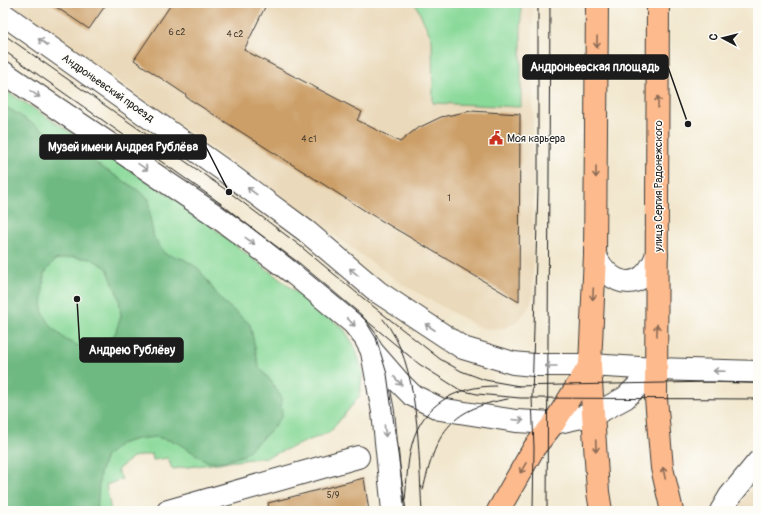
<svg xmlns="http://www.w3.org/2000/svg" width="761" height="514" viewBox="0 0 761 514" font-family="Pangolin,sans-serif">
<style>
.built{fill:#ead9ba}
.green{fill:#89d999;stroke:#527a5a}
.forest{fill:#6eb981;stroke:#456a4e;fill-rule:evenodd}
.building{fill:#cc9f68}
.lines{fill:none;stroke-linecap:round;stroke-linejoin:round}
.minor-casing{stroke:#3c3a37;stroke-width:24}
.major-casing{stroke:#3c3a37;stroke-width:24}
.minor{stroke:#fff;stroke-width:22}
.major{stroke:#fcba8d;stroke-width:22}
.tram{stroke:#1c1c1c;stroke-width:1}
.oneway{stroke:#999}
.oneway2{stroke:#8c6b54}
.labels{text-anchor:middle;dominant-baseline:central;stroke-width:3;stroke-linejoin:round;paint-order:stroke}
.number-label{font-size:9px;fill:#483d2f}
.street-label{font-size:11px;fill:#1c1c1c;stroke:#fdfcf7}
.poi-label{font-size:11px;fill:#1c1c1c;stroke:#fdfcf7;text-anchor:start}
.leader{fill:none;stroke:#1c1c1c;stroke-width:1.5}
.callout-dot{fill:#1c1c1c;stroke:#fdfcf7;stroke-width:1.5}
.callout{fill:#1c1c1c;stroke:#1c1c1c;stroke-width:1.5}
.callout-label{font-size:12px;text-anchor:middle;font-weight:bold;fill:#fff}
</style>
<rect width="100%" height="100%" fill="#fdfcf7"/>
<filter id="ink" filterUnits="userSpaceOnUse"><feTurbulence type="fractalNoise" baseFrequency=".025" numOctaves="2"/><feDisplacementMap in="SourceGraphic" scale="8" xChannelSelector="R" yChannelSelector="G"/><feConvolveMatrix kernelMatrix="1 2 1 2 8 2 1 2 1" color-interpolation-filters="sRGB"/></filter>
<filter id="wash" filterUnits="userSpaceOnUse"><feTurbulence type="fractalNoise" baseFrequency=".012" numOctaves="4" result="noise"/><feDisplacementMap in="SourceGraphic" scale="16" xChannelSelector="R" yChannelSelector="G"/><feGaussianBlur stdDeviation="0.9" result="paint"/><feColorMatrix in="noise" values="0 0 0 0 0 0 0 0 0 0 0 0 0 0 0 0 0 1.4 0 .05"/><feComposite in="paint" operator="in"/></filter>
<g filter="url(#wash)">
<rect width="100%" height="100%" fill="#f2e7ce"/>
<g class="built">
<path d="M9 3H533V295L530 305 524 314 514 324 505 328 486 329 478 327 402 284Z"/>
<path d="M758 478V511H738L741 503Z"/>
</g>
<g class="green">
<path d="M415 3H521V107L433 103 432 39Z"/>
<path d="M3 89 180 202 344 329 355 347 363 372 359 397 330 432 267 457 172 469 168 458 153 460 152 454 133 457 117 470 122 479 106 485 111 511H3Z"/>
</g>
<path class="forest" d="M3 105 135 188 149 199 150 218 154 238 165 254 184 259 199 269 221 300 250 324 259 367 271 381 281 397 282 416 271 430 244 455 226 461 208 462 176 442 156 437 137 439 120 444 106 456 100 473 97 511H3ZM73 257 92 259 107 268 119 298 121 316 115 334 101 347 83 348 66 340 51 326 42 311 44 274 55 260Z"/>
<g id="blocks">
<g class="building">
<path d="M50 3H107L89 29Z"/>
<path d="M172 3H267L244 50 362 112 357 120 400 142 416 129 441 117 471 111 520 114 519 302 367 212 186 97V95L134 60Z"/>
<path d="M364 478 369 511H269L268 503Z"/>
</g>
</g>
</g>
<g filter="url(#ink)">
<use href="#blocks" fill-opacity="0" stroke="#3c3a37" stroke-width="1"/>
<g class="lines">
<g class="minor-casing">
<g id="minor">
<path d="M3 14 229 174 306 231 378 292 463 348 513 363 534 365H590L656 369 758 372"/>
<path d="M3 72 212 213 293 273 353 323 365 338 372 351 399 382 412 395 440 409 516 421 554 423 595 414 625 398 656 369"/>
<path d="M595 255C611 289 644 293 657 254"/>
<path d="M372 352 383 412 393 511"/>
<path d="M168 511 358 457"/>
<path d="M721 511 730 496 758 462"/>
</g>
</g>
<g class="major-casing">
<g id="major">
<path d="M597 3 595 255 590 365 598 492 601 511"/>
<path d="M658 3 656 398 662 468 672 511"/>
<path d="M498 511 534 448 554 423 590 365"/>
</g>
</g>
<use href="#minor" class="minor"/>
<use href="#major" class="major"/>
<g class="tram">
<path d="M3 34 229 192 299 245 369 303 440 359 461 371 485 380 519 386"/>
<path d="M3 50 220 203 298 264 419 364 460 390 477 394 520 398 758 399"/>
<path d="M383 319C421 363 418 455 422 511"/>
<path d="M368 325 376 338 387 374 406 511"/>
<path d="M514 386 713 382 758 383"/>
<path d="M423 490C436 435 447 409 508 399"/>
<path d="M405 500C407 482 407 462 412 444 422 404 457 386 496 386"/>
<path d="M533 511 534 448 532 398 538 188V3"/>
<path d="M547 511 550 3"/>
</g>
</g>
<defs><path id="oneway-shaft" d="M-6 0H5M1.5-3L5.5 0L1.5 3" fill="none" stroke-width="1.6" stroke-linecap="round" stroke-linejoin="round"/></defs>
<g class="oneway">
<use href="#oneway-shaft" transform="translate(43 42) rotate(-145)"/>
<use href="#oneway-shaft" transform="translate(35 94) rotate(34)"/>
<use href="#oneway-shaft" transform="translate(143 167) rotate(34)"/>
<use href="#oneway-shaft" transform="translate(252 191) rotate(-143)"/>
<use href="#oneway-shaft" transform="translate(250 241) rotate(36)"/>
<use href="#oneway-shaft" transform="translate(354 272) rotate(-140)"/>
<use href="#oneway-shaft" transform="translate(351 322) rotate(46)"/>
<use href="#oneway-shaft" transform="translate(430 327) rotate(-147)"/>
<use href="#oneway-shaft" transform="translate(551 366) rotate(180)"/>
<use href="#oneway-shaft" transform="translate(719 371) rotate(-178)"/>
<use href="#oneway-shaft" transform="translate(398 381) rotate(47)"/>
<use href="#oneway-shaft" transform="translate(518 420) rotate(5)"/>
<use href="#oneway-shaft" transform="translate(385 431) rotate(84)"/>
</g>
<g class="oneway2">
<use href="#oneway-shaft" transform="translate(597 42) rotate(91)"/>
<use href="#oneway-shaft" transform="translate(658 102) rotate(-90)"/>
<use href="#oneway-shaft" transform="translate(596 172) rotate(91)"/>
<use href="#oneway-shaft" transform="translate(593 294) rotate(93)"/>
<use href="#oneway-shaft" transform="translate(657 330) rotate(-90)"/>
<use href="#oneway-shaft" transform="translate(596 446) rotate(87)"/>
<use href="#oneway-shaft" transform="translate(523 468) rotate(120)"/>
<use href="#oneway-shaft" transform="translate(664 473) rotate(-102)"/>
</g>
</g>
<defs>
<g id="civic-bare" transform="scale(1.08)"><path d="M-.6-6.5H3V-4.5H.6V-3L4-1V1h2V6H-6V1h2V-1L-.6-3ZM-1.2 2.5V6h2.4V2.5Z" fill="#c8321e" stroke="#fdfcf7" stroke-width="2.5" paint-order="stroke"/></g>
</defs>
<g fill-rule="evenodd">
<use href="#civic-bare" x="496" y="138"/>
</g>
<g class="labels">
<g class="number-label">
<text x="177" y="32">6 с2</text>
<text x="235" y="34">4 с2</text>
<text x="309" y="139">4 с1</text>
<text x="449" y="198">1</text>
<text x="333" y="495">5/9</text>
</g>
<g class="street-label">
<text transform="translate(108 88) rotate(35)">Андроньевский проезд</text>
<text transform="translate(658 186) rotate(-90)">улица Сергия Радонежского</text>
</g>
<g class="poi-label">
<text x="507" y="138">Моя карьера</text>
</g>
</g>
<path class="leader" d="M688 124L668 67M229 192L206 147M77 299L80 350"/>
<g class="callout-dot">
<circle cx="688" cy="124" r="4"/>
<circle cx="229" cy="192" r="4"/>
<circle cx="77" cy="299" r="4"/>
</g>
<g class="callout">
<rect x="523" y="55" width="145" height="24" rx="4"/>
<rect x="40" y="135" width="166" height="24" rx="4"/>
<rect x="80" y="338" width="103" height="24" rx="4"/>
</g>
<g class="callout-label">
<text x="595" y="71">Андроньевская площадь</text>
<text x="123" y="151">Музей имени Андрея Рублёва</text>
<text x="132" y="354">Андрею Рублёву</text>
</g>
<rect width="761" height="514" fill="none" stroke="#fdfcf7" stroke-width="16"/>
<g transform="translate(723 38) rotate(277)" stroke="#fdfcf7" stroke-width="3" paint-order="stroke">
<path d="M0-3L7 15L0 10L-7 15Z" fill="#1c1c1c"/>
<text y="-6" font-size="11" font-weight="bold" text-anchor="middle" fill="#1c1c1c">С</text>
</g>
</svg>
